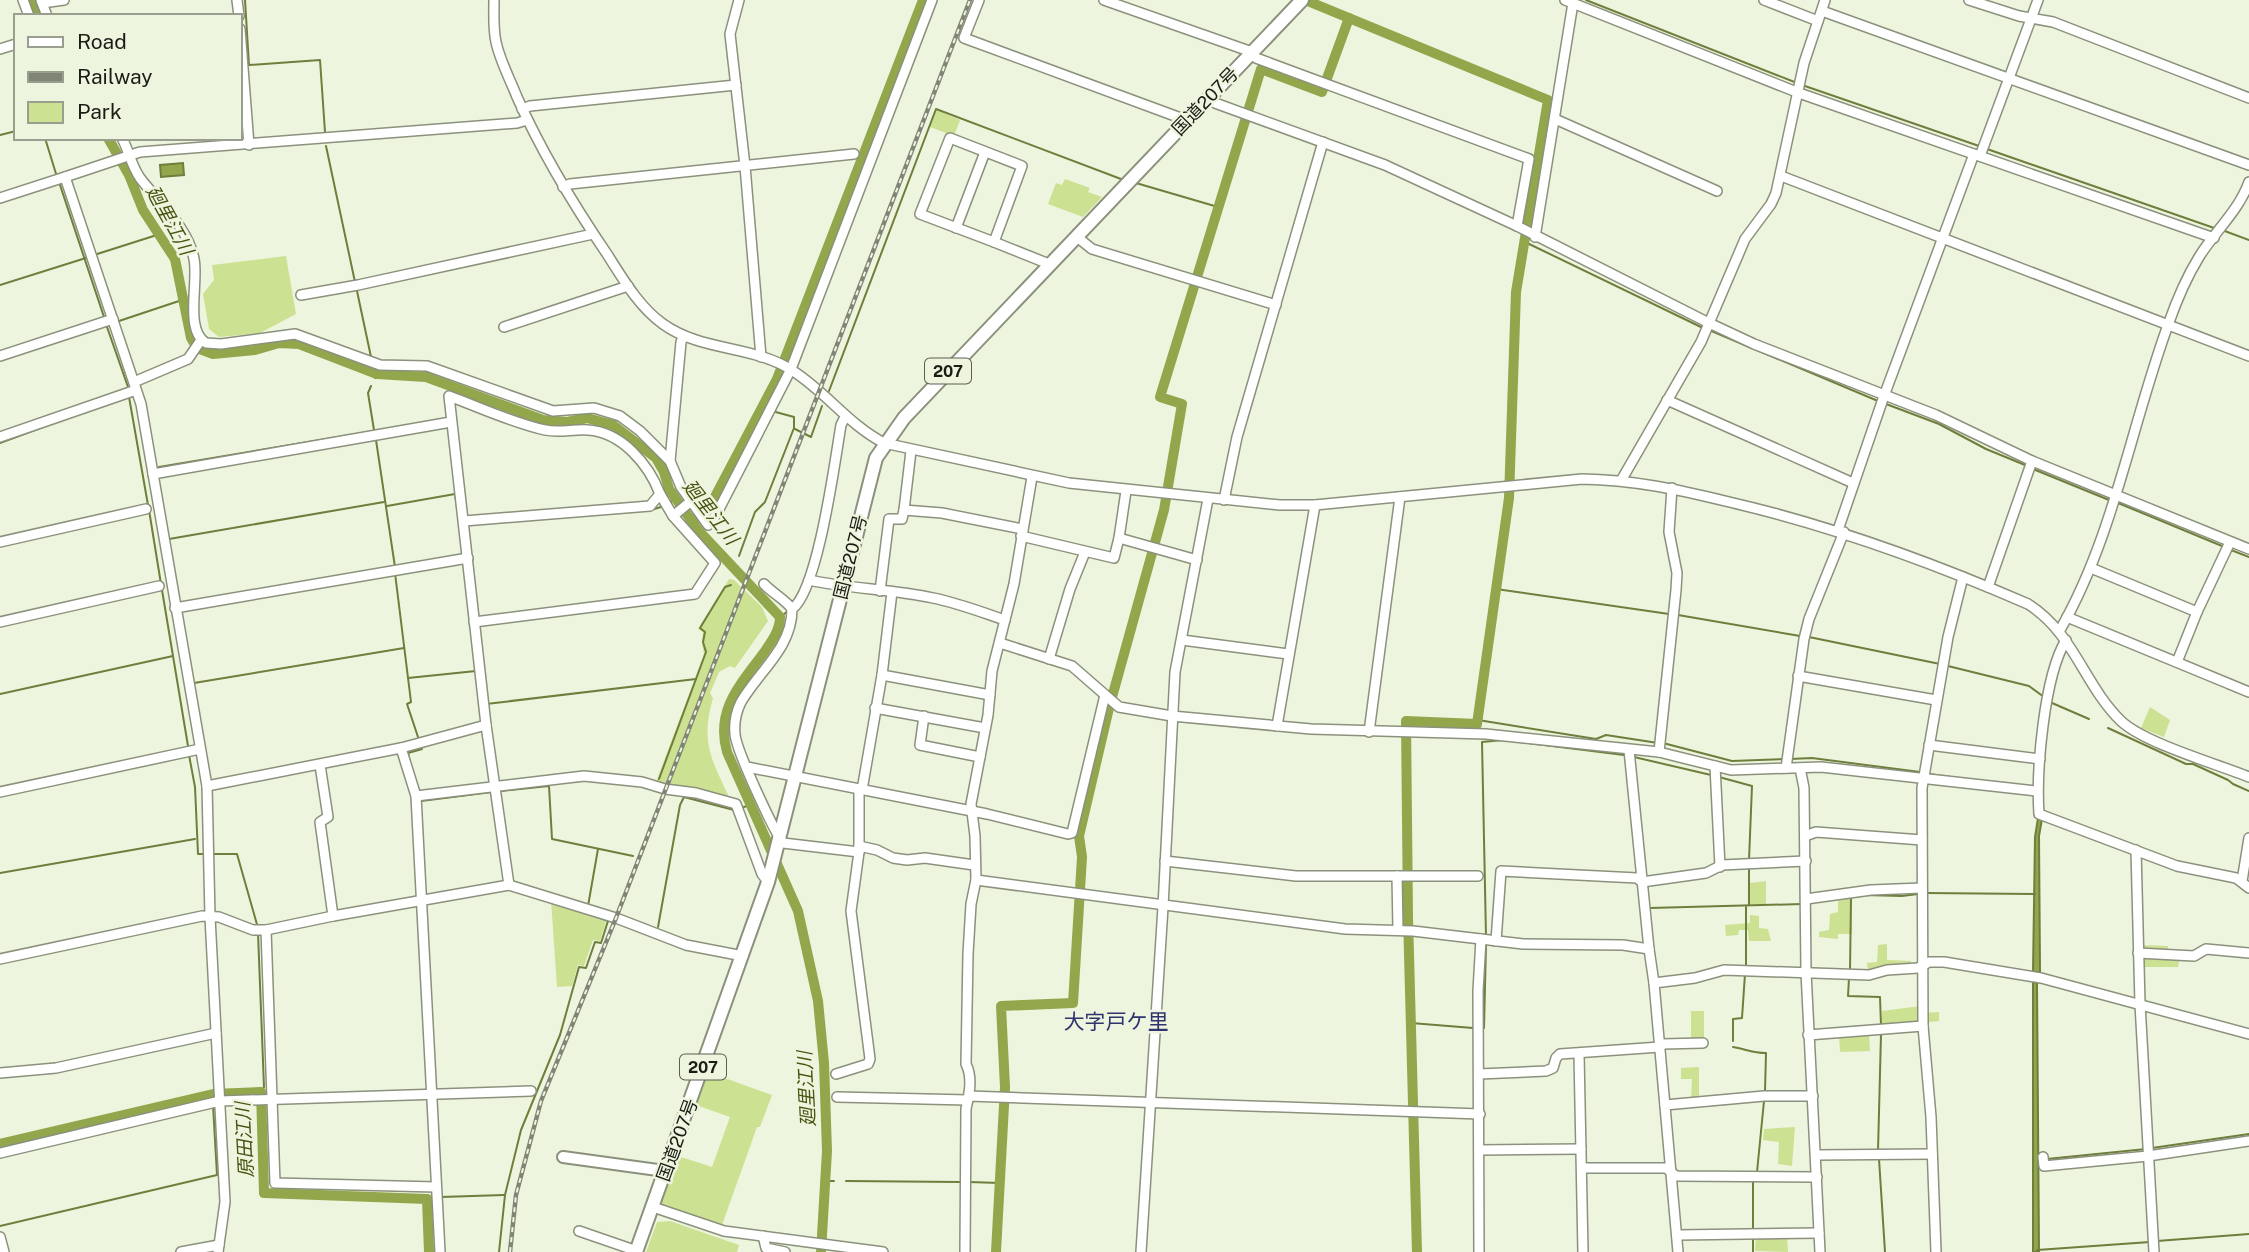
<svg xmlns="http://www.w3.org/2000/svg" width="2249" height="1252" viewBox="0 0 2249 1252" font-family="'Public Sans','Noto Sans JP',sans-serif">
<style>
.green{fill:#cde193}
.water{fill:#92a74c;stroke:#6e7e3c;stroke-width:2}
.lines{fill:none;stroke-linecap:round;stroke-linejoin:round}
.stream{stroke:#6e7e3c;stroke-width:2}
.river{stroke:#92a74c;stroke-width:10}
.minor-casing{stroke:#8b917c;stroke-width:12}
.major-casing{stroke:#8b917c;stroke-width:14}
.highway-casing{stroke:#8b917c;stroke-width:16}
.minor{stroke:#fff;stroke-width:9}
.major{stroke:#fff;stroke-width:10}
.highway{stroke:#fff;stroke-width:12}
.rail-casing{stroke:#808576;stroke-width:4.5}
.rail{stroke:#eef5de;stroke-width:2;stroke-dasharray:5;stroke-linecap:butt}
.labels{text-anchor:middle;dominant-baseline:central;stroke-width:5;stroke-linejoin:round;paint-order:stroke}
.shield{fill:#eef5de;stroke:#5a5e51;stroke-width:2}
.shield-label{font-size:16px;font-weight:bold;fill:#1a1d15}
.street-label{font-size:18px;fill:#1a1d15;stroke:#eef5de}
.water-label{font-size:19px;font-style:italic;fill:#475412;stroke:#eef5de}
.quarter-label{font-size:21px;fill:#2f336e;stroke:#eef5de}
</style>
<rect width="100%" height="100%" fill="#eef5de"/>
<g class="green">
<path d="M936 110 960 120 954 136 930 127Z"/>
<path d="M1065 179 1090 188 1088 192 1102 197 1083 217 1048 204 1056 183 1062 185Z"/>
<path d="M286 256 296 314 260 333 219 337 209 329 203 294 214 280 212 265Z"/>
<path d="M729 579 734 580 762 607 768 621 735 668 730 666 719 672 710 693 713 698C700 744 712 760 731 801L663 786 656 782 704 654 702 643 703 632 698 629Z"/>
<path d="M2150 707 2170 720 2164 737 2141 728Z"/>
<path d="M1766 881V904H1750V883Z"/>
<path d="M1852 898V934H1838V939L1819 937V932L1829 930 1830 914 1838 912V901Z"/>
<path d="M551 900 606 922 600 941 593 940 584 966 578 965 572 986 557 987Z"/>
<path d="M1750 915 1759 916V928L1768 929 1771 941H1749L1748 930H1739L1738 935 1726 936 1725 925 1750 923Z"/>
<path d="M1887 944V960L1911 961 1910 966 1868 971 1867 963 1877 962 1878 945Z"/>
<path d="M2141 945 2168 946 2167 955 2180 957 2178 967H2142Z"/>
<path d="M1921 1006V1013L1939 1012V1021L1882 1027V1011Z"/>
<rect x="1691" y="1011" width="13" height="30"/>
<path d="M1869 1032 1870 1051 1840 1052 1839 1035Z"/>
<path d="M1699 1067V1100H1691L1692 1079H1681V1068Z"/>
<path d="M708 1072 772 1095 760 1127H757L722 1225 661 1204 678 1156 712 1167 730 1117 696 1105Z"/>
<path d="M1795 1127 1792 1166 1778 1164 1779 1142 1763 1140 1764 1129Z"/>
<path d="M670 1221 739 1245 737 1252H646L657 1222Z"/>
<path d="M1756 1236H1787L1788 1252 1755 1251Z"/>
</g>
<g class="water">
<path d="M183 163 184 175 161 177 160 165Z"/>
<path d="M2038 818 2042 819 2039 836 2040 972H2038L2037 983 2039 1252H2033V983L2035 982V972H2033L2035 837Z"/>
</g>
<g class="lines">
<g class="stream">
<path d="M245 0 249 65 320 60 325 132"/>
<path d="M1586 0 1797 83"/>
<path d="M1802 85 1979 146"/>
<path d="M0 135 16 131"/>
<path d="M45 138 57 177"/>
<path d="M326 146 355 282"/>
<path d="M1987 149 2217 229"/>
<path d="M59 182 104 317"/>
<path d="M1136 183 1218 207"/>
<path d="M2222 230 2249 240"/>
<path d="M1525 242 1703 328"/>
<path d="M94 255 160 234"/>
<path d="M0 285 89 257"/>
<path d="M357 291 371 357"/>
<path d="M116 322 182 300"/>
<path d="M107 327 128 387"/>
<path d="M1709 330 1878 401"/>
<path d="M375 378 377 374"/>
<path d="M371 386 368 393 374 430"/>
<path d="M829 391 936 109 1121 179"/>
<path d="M129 397 148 505"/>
<path d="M1886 404 1939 424 1986 449 2025 465"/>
<path d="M795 429 811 437 822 406"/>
<path d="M376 440 395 567"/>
<path d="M0 443 59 421"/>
<path d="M159 467 374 431"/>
<path d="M2033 469 2109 500"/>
<path d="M671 502 675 498"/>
<path d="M2118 503 2222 546"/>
<path d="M387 506 455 494 458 513"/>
<path d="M149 510 161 584"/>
<path d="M651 510 661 507"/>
<path d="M169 539 384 502"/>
<path d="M2231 550 2249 557"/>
<path d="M739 556 755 512 765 502 794 428V417L772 411"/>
<path d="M395 573 411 702 407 704 419 740"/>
<path d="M1496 589 1669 614"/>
<path d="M162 590 188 746"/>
<path d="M1678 615 1800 636"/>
<path d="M780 617 788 611"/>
<path d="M1809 637 1940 664"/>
<path d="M1948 666 2029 686 2044 697"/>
<path d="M408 678 476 671"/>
<path d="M194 683 404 648"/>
<path d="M2227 688 2249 697"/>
<path d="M0 694 173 656"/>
<path d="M2052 703 2089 719"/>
<path d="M486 704 696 679 706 652 703 642 705 632 700 628 725 587 731 585"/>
<path d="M1478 720 1596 739 1606 735 1658 743"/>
<path d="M1477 724 1479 729"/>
<path d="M2108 728 2186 764H2193L2228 780 2233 784 2249 791"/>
<path d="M1663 743 1732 761 1785 759"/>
<path d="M189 755 195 787 198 854H205"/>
<path d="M1634 757 1711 775"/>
<path d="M1790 759 1812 758 1920 772"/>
<path d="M410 763 408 753 422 749 421 745"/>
<path d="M1929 774 1965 779"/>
<path d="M1719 777 1752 786 1749 860"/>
<path d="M659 779 696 679"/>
<path d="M501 791 549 786 552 839 633 856"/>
<path d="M421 801 492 792"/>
<path d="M740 808 751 805"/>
<path d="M211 854H237L258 928"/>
<path d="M0 873 195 839"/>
<path d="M1925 893 2035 894"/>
<path d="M1864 895 1902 896 1918 894"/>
<path d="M1749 905V869"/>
<path d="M588 906 598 849"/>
<path d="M1746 907V966"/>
<path d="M1650 908 1802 904"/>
<path d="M658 927 680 805 684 797 734 810"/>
<path d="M258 933 264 1087 261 1092"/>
<path d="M1486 936 1482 742 1503 740 1624 755"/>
<path d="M1850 971 1851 897"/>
<path d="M1849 978 1848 996 1880 997 1881 1025"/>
<path d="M1411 1023 1473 1028"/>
<path d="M1484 1028 1486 945"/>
<path d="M1733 1041V1019L1742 1018 1745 974"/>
<path d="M1733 1047C1745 1049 1753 1053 1766 1053L1765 1091"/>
<path d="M2152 1148 2249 1134"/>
<path d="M1878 1151 1881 1034"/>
<path d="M1879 1159 1885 1252"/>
<path d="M2047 1159 2146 1149"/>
<path d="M1757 1172 1764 1101"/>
<path d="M826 1181H834"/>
<path d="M846 1181 960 1182"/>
<path d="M969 1182 1000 1183"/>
<path d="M1753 1182V1230"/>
<path d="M441 1197 504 1195"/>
<path d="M0 1226 217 1175 213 1105"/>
<path d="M1753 1239V1252"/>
<path d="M2157 1241 2249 1234"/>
<path d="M2037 1250 2150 1242"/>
<path d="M499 1252 505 1195 521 1130 560 1035 579 967 586 968 595 942 601 943 608 921 592 915"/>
</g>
<g class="river">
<path d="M31 0 37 16"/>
<path d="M1305 0 1548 100 1516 292 1509 498 1477 724 1406 721 1408 917 1417 1252"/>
<path d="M108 138 129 175 143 210 175 259 191 338 197 348 213 354 255 350 279 343 299 344 377 374 426 377 543 420 567 422 587 418 613 425 656 458 664 472 669 489 698 530 780 617C780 630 772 641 765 651 741 684 715 709 727 752L798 911 818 1001 824 1063 827 1151 821 1252"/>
<path d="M694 520 709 508 777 379 923 0"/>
<path d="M0 1144 213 1094 261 1092 264 1193 427 1199 429 1252"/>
<path d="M996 1252 1005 1087 1001 1006 1073 1003 1082 857 1079 836 1109 708 1164 510 1182 404 1160 397 1261 69 1322 92 1349 18"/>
</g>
<g class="minor-casing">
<g id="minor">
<path d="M23 0 29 16"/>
<path d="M41 0 47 16"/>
<path d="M237 0 239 16"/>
<path d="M494 0C494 14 493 29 496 42 500 61 510 79 517 97 542 153 573 204 607 254 623 279 639 307 663 324 702 352 754 345 793 371 826 392 849 425 884 443L1069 483 1280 505H1315L1582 479C1633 480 1676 489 1725 501 1830 525 1929 561 2028 604 2074 633 2084 685 2121 721 2144 743 2217 764 2249 777"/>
<path d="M739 0 730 34 745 166 761 357"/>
<path d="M979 0 964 38 1186 120"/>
<path d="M1104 0 1252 52 1256 58 1529 159 1517 226"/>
<path d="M1565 0 1799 93 2214 238"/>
<path d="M1764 0 1818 21"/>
<path d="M1969 0 2019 16 2053 22 2249 98"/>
<path d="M42 3 64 0"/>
<path d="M1822 11 2249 165"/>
<path d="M240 29 249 145"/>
<path d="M0 49 16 44"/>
<path d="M1208 97 1215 103 1385 165 1517 226 1709 323 1754 344 1936 415 2032 461 2249 549"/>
<path d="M522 109 530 106 736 85"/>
<path d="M1555 119 1717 191"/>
<path d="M122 138C129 151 131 165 140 178 159 203 188 227 194 259 199 282 184 330 206 343L221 344 295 334 380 365 427 366 553 411 594 408 620 416 640 431 670 461"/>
<path d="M950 138 1022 166 994 242 920 214Z"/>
<path d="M1980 156 2038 0"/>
<path d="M1781 176 2249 356"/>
<path d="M563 187 570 184 854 154"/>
<path d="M0 198 65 177"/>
<path d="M956 228 985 152"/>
<path d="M1077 237 1092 249 1276 305"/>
<path d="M1535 237 1573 3"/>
<path d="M994 242 1049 264"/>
<path d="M301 295 358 285 593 234"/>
<path d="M504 327 628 286"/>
<path d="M683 337 681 342 670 461 681 487 708 525 716 515 791 369 932 0"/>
<path d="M0 356 113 319"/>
<path d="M134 382 188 359 201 340"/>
<path d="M1667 400 1853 483"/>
<path d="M845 417 841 425C835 460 818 591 792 609 792 648 759 671 741 702 736 712 734 724 735 734 736 750 773 829 783 843L859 852"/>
<path d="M0 437 136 390"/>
<path d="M911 451 904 510 942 513 1022 529"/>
<path d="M153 474 451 422"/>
<path d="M1622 479 1701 342 1745 239 1771 204 1776 193 1804 63 1825 0"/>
<path d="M1224 500 1237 437 1323 142"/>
<path d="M673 516 690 502"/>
<path d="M464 521 650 506 660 494 673 516 715 563 695 594 474 622"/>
<path d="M1838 530 1884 396 1974 154"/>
<path d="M1021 536 1114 558 1119 538 1126 491"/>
<path d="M1119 538 1197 560"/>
<path d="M0 542 146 509"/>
<path d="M2091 568 2197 612 2177 662"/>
<path d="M809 580C850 589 892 589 933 598 958 603 981 612 1005 620"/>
<path d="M764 584C771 592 787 601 792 609"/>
<path d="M1988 587 2032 461"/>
<path d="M880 591 889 519H902L904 510"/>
<path d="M175 608 468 558"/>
<path d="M2197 612 2230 542"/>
<path d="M2067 617 2249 692"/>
<path d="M0 622 159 586"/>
<path d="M2060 630C2114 536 2131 426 2168 325 2176 302 2186 278 2199 257 2215 231 2238 212 2249 182"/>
<path d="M1182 640 1288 654"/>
<path d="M2066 640C2044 676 2036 771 2039 814L2177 866 2236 878 2249 888"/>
<path d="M1000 643 1072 666 1119 707 1172 716 1311 729 1486 734 1659 752 1731 770 1821 767 2037 791"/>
<path d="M1049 659 1070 589 1085 552"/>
<path d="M882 675 990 695"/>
<path d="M1798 676 1936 700"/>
<path d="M875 708 985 728"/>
<path d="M924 716 920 745 980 757"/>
<path d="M1277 726 1315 505"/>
<path d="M1369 732 1400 497"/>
<path d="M1929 745 2040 759"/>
<path d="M401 748 416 796 440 1252"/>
<path d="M1629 750 1649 949 1654 983 1678 1252"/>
<path d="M1659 752 1676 590 1677 573 1669 532 1672 488"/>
<path d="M320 765 328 817 320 822 333 916"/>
<path d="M1715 766 1720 867"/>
<path d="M747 767 987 814 1068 834 1072 833 1105 695"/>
<path d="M1786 768 1804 639 1809 619 1844 532"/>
<path d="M1800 768 1804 788 1806 972 1820 1252"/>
<path d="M207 786 401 748 486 725"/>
<path d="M862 790 882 675 892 592"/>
<path d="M0 792 200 749"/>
<path d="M416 796 584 776 642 782 665 789 696 793 736 804 762 874 768 882"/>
<path d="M1805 836 1816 832 1922 840"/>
<path d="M859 846 877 850 893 858 907 860 925 858 974 865"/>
<path d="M2136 850 2140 1004 2154 1252"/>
<path d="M1165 861 1296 876H1478"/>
<path d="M1397 876 1398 930"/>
<path d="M976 880 1345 929 1413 931 1523 944 1623 945 1649 949"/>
<path d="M2242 881 2249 838"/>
<path d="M509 885 486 725 449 396C479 407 513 423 545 430 559 433 573 429 588 430 622 432 649 465 660 494"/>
<path d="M1806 899 1871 890 1922 888"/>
<path d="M266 930 275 1183 436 1187"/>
<path d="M1496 941 1501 871 1637 878 1642 882 1706 873 1722 865 1806 861"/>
<path d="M2138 953 2194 956 2206 949 2249 953"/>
<path d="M0 959 202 916 219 917 253 930H266L333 916 509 885 616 918 686 945 743 956"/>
<path d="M1654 983 1695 978 1724 970 1869 975 1887 970 1918 968 1929 962H1944L2041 978 2249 1034"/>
<path d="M1808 1035 1923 1026"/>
<path d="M1579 1054 1583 1252"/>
<path d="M0 1073 56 1068 216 1033"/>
<path d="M836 1074 868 1064 870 1059 851 911 859 852V789"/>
<path d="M1479 1074 1546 1071 1553 1068 1556 1058 1560 1054 1660 1047 1663 1044 1703 1043"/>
<path d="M969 1096 1480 1114"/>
<path d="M837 1097 968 1100"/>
<path d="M1665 1105 1764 1096H1813"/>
<path d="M1479 1150 1581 1149"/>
<path d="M0 1153 220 1101 531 1091"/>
<path d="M1816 1155 1932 1154"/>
<path d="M2043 1157 2044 1166 2148 1156 2249 1141"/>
<path d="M1582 1168H1666L1676 1176 1817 1177"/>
<path d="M653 1207 724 1231 883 1252"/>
<path d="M579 1231 637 1251"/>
<path d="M1678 1235 1819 1233"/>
<path d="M763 1236 766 1248 785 1252"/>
<path d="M0 1237 4 1252"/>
<path d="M181 1252 219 1245"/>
<path d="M218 1252 225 1202 210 917 207 786 141 404 65 177 140 152 517 123 527 120"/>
<path d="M965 1252 966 1109C969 1095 973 1078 966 1064L968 954 971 904 976 880 975 836 971 804 988 715 992 671 1014 584 1032 477"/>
<path d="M1141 1252 1163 907 1175 672 1208 499"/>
<path d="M1479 1252 1478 991 1481 939"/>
<path d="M1936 1252 1931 1117 1923 1026 1922 788 1948 637 1963 577"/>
</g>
</g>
<g class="major-casing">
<path id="major" d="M563 1157 665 1171"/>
</g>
<g class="highway-casing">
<path id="highway" d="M636 1252 768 882 876 458 904 418 1302 0"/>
</g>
<use href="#minor" class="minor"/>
<use href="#major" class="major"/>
<use href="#highway" class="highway"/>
<g class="rail-casing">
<path id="rail" d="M510 1252 516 1195 541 1101 616 918 970 0"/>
</g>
<use href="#rail" class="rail"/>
</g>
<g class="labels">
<g class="shield">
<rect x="925" y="358.5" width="46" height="25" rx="5"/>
<rect x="680" y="1054.5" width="46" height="25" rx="5"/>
</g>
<g class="shield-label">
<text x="948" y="371">207</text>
<text x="703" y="1067">207</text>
</g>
<g class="street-label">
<text transform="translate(1205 101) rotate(-46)">国道207号</text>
<text transform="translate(850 557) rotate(-76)">国道207号</text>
<text transform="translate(677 1140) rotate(-70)">国道207号</text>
</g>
<g class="water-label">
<text transform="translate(170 220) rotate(61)">廻里江川</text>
<text transform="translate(711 512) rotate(52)">廻里江川</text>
<text transform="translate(806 1089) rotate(-93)">廻里江川</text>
<text transform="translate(244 1140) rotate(-93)">原田江川</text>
</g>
<g class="quarter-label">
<text x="1116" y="1021">大字戸ケ里</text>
</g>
</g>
<rect x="14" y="14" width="228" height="126" fill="#eef5de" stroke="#999f8e" stroke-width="2"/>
<rect x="28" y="37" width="35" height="10" fill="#ffffff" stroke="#999f8e" stroke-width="2"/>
<text x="77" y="49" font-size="21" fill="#1a1d15">Road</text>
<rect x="28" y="72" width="35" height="10" fill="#808576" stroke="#999f8e" stroke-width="2"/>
<text x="77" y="84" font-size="21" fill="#1a1d15">Railway</text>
<rect x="28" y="102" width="35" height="21" fill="#cde193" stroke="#999f8e" stroke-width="2"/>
<text x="77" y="119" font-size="21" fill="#1a1d15">Park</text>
</svg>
